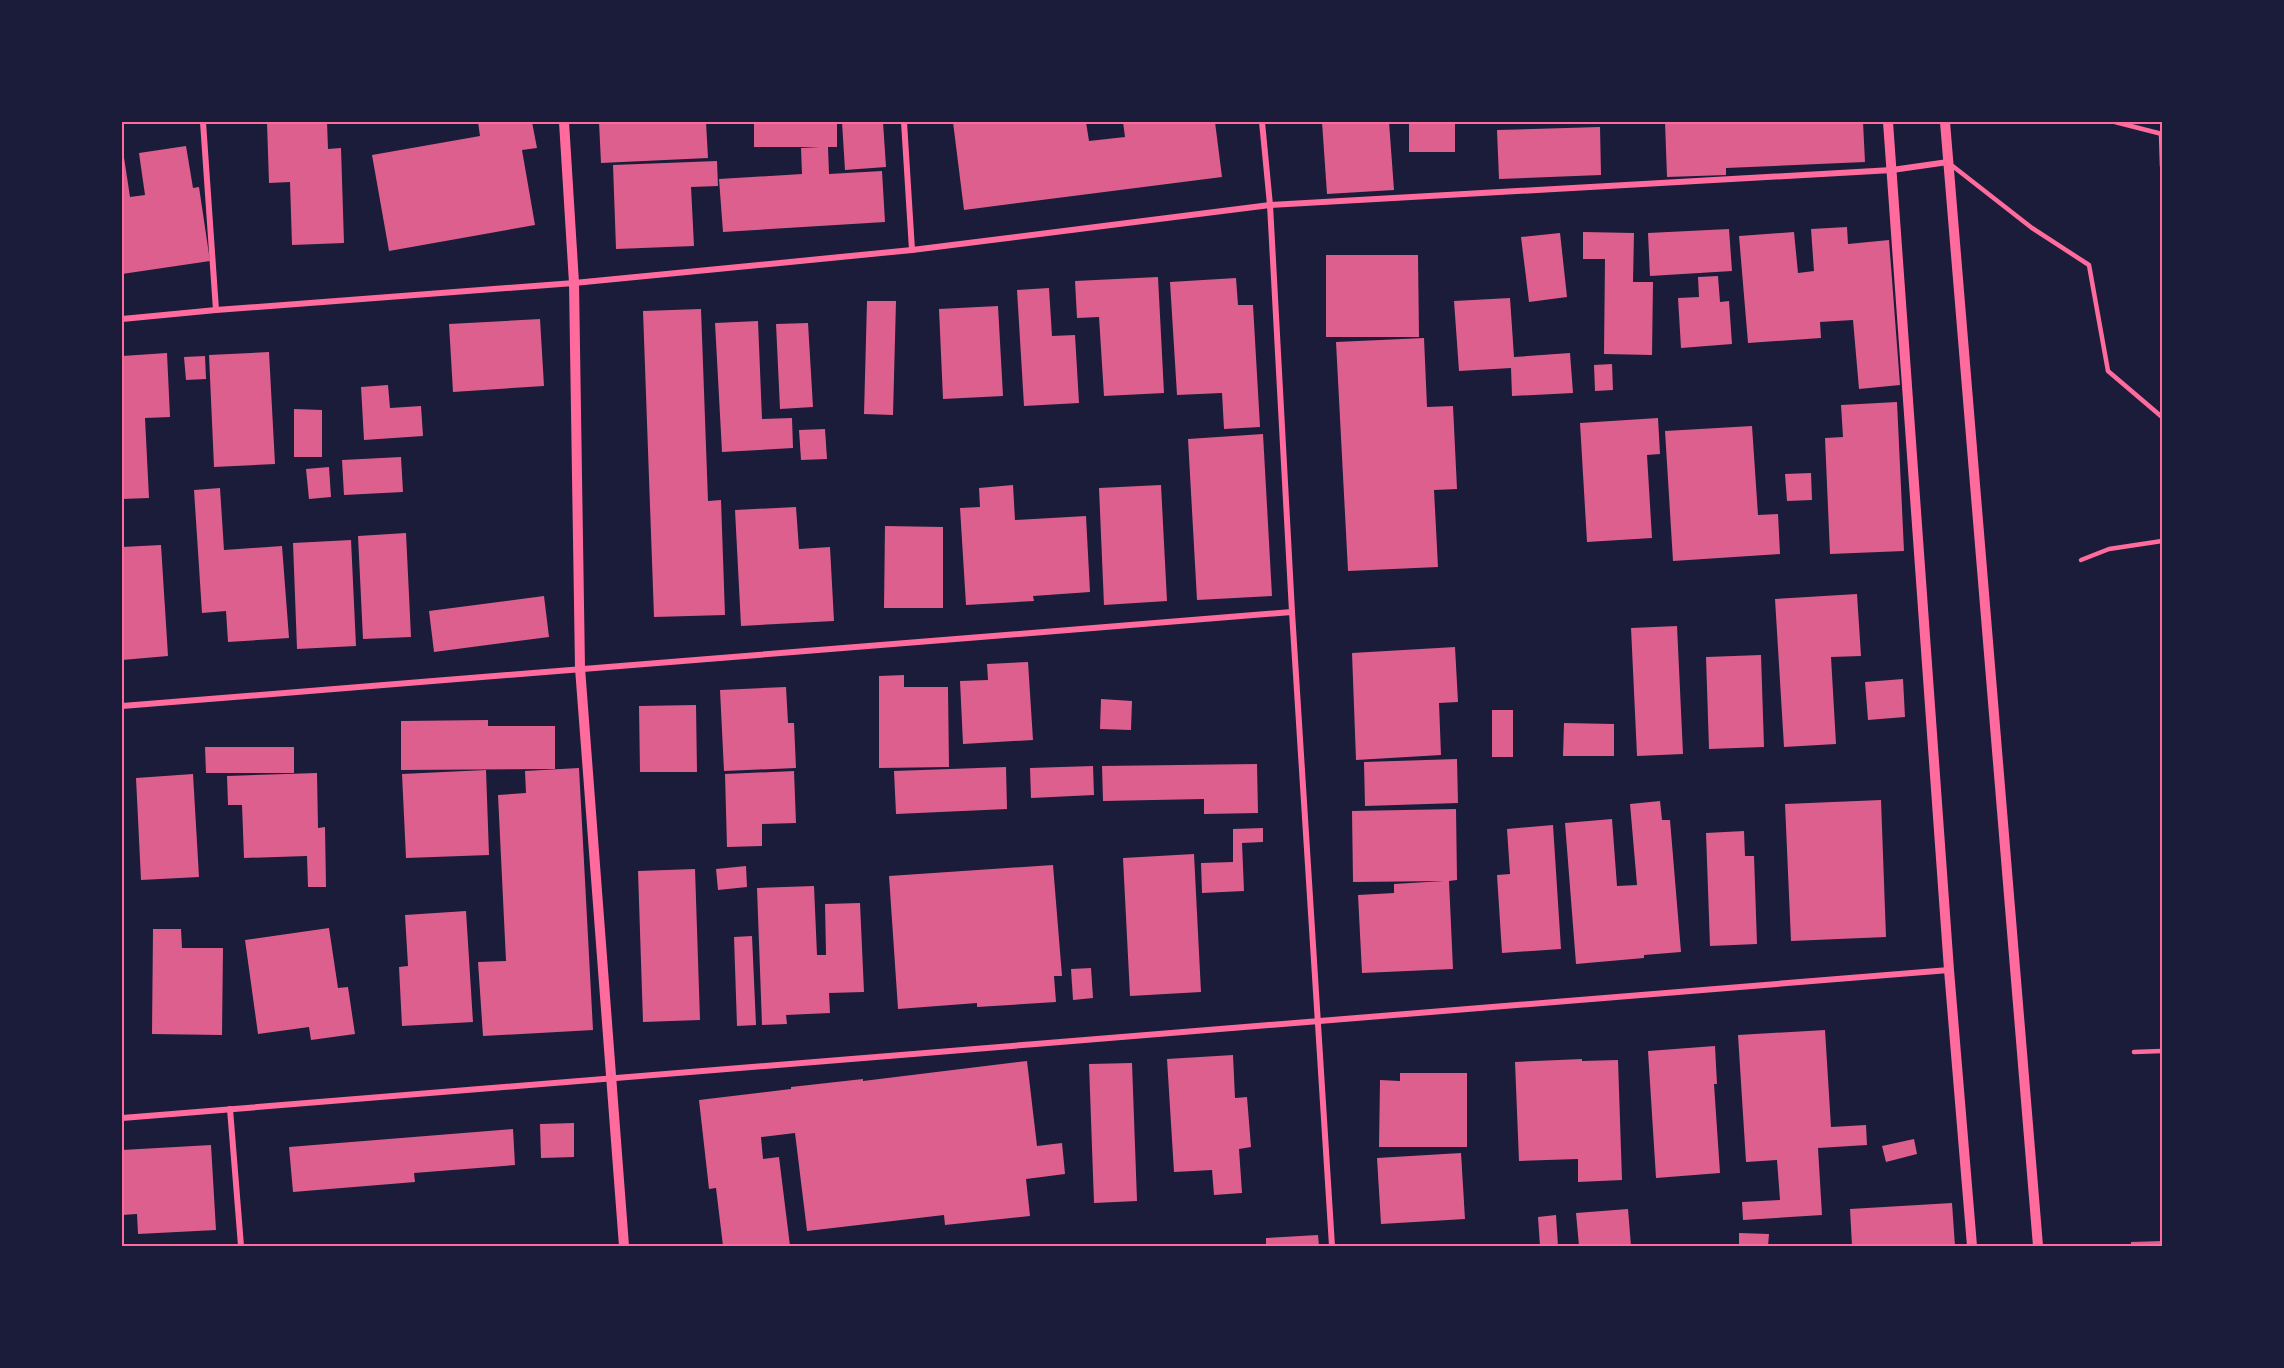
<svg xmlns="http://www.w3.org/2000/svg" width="2284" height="1368" viewBox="0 0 2284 1368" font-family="Overpass,sans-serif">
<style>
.building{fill:#dd5f8e}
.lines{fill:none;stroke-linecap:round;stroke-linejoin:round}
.service{stroke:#ff6b9d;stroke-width:4.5}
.minor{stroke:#ff6b9d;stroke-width:6}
.tertiary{stroke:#ff6b9d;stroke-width:10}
.neatline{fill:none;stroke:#ff6b9d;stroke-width:2}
</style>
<rect width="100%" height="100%" fill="#1b1b3a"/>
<g class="building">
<path d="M327 122 328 149 341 148 344 243 292 245 290 182 269 183 267 123Z"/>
<path d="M478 122H532L537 148 522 150 535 225 389 251 372 155 480 136Z"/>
<path d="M599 122H706L708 158 601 163Z"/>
<path d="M754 122H837V147H828L829 174 882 171 885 222 723 232 719 179 802 174 801 148 820 147H754Z"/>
<path d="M842 122H883L886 167 845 170Z"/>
<path d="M953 122H1086L1089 141 1125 137 1123 122H1215L1222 177 964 210Z"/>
<path d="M1322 122H1389L1394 190 1327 194Z"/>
<rect x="1409" y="122" width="46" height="30"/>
<path d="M1665 122H1863L1865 162 1726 168V175L1667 177Z"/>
<path d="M1600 127 1601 175 1499 179 1497 130Z"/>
<path d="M122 144 130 197 145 195 139 153 186 146 193 188 199 187 210 261 122 274Z"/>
<path d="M717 161 718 186 691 187 694 246 616 249 613 165Z"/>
<path d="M1847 227 1848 244 1889 240 1900 385 1859 389 1853 320 1820 322 1821 338 1748 343 1739 236 1794 232 1798 273 1814 271 1811 229Z"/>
<path d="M1729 229 1732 271 1650 276 1648 233Z"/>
<path d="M1583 232 1634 233 1633 282H1653L1652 355 1604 354 1605 259H1583Z"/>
<path d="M1560 233 1567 297 1529 302 1521 237Z"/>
<path d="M1326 255H1418L1419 337H1326Z"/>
<path d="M1718 276 1720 302 1729 301 1732 344 1681 348 1678 298 1699 297 1698 277Z"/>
<path d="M1158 277 1164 393 1104 396 1099 317 1077 318 1075 281Z"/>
<path d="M1236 278 1238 305H1253L1260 427 1224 429 1222 393 1177 395 1170 282Z"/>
<path d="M1049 288 1052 336 1075 335 1079 403 1024 406 1017 290Z"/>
<path d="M1510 298 1514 357 1570 353 1573 393 1512 396 1511 368 1459 371 1454 301Z"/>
<path d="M867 301H896L893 415 864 414Z"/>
<path d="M998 306 1003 396 943 399 939 309Z"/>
<path d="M701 309 708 501 721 500 725 615 654 617 643 311Z"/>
<path d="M540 319 544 386 453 392 449 324Z"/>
<path d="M758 321 762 419 792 418 793 448 722 452 715 323Z"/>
<path d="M808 323 813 407 780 409 776 324Z"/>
<path d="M1424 338 1427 407 1453 406 1457 489 1434 490 1438 567 1348 571 1336 342Z"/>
<path d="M269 352 275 464 214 467 209 355Z"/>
<path d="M167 353 170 417 145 418 149 498 122 499V356Z"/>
<path d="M205 356 206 379 186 380 184 357Z"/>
<path d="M1612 364 1613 390 1595 391 1594 365Z"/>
<path d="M388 385 390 408 421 406 423 436 364 440 361 387Z"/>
<path d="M1897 402 1904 551 1830 554 1825 438 1843 437 1841 405Z"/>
<path d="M294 409 322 410V457H294Z"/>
<path d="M1658 418 1660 454 1647 455 1652 538 1587 542 1580 423Z"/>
<path d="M1752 426 1758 515 1778 514 1780 554 1673 561 1665 431Z"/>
<path d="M825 429 827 459 801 460 799 430Z"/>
<path d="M1263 434 1272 596 1197 600 1188 439Z"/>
<path d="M401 457 403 492 344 495 342 460Z"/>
<path d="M329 467 331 497 309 499 306 469Z"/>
<path d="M1811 473 1812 500 1787 501 1785 474Z"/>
<path d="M1013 485 1015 520 1086 516 1090 592 1033 596 1034 601 966 605 960 508 980 507 979 488Z"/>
<path d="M1161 485 1167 601 1104 605 1099 488Z"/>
<path d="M220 488 224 550 282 546 289 638 228 642 226 611 202 613 194 490Z"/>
<path d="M796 507 799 549 830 547 834 621 741 626 735 510Z"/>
<path d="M885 526 943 527V608H884Z"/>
<path d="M406 533 411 637 363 639 358 536Z"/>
<path d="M351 540 356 646 297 649 293 543Z"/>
<path d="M161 545 168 656 122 660V547Z"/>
<path d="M1857 594 1861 656 1831 657 1836 744 1784 747 1775 599Z"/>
<path d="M544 596 549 637 434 652 429 611Z"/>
<path d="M1677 626 1683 754 1637 756 1631 628Z"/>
<path d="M1455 647 1458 702 1439 703 1441 755 1356 760 1352 653Z"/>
<path d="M1761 655 1764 747 1709 749 1706 657Z"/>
<path d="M1028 662 1033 740 963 744 960 681 988 680 987 664Z"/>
<path d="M904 675V687H948L949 767 879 768V676Z"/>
<path d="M1903 679 1905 717 1868 720 1865 682Z"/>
<path d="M786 687 788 723H794L796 768 724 771 720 690Z"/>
<path d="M1101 699 1132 701 1131 730 1100 729Z"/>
<path d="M696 705 697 772H640L639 706Z"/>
<rect x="1492" y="710" width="21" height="47"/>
<path d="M488 720V726H555V769L401 770V721Z"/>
<path d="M1564 723 1614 724V756H1563Z"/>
<path d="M205 747H294V773H206Z"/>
<path d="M1457 759 1458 803 1365 806 1364 762Z"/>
<path d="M1257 764 1258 813 1204 814V799L1103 801 1102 766Z"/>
<path d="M1093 766 1094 795 1031 798 1030 768Z"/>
<path d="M1006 767 1007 809 896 814 894 771Z"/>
<path d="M579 768 593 1030 483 1036 478 962 506 961 498 795 526 793 525 771Z"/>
<path d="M486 770 489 855 406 858 402 774Z"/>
<path d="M794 771 796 823 762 824V846L727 847 725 774Z"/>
<path d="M317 773 318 828 325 827 326 887H308L307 856 244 858 242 805H228L227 776Z"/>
<path d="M193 774 199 877 141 880 136 778Z"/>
<path d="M1881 800 1886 937 1791 941 1785 804Z"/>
<path d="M1660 801 1662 820H1670L1681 952 1644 955V958L1576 964 1565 823 1612 819 1617 886 1637 885 1630 804Z"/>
<path d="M1456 809 1457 880 1449 881 1453 969 1362 973 1358 895 1394 893V884L1444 881 1353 882 1352 811Z"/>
<path d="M1553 825 1561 949 1502 953 1497 875 1510 874 1507 829Z"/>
<path d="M1263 828V842L1242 843 1244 891 1202 893 1201 863 1233 862V829Z"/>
<path d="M1744 831 1745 856H1754L1757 944 1710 946 1706 833Z"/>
<path d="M1194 854 1201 992 1130 996 1123 858Z"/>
<path d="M1053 865 1062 976H1054L1056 1002 977 1007V1003L898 1009 889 876Z"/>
<path d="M746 866 747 887 718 890 716 869Z"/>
<path d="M695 869 700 1020 643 1022 638 871Z"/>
<path d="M814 886 817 955H826L825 904 860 903 864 992 829 993 830 1013 786 1015 787 1024 762 1025 757 888Z"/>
<path d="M466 911 473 1022 402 1026 399 967 408 966 405 915Z"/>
<path d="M329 928 338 988 348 987 355 1034 311 1040 309 1027 258 1034 245 940Z"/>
<path d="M153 929H181L182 948H223L222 1035 152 1034Z"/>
<path d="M752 936 756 1025 737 1026 734 937Z"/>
<path d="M1091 968 1093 998 1073 1000 1071 969Z"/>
<path d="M1825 1030 1831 1127 1866 1125 1867 1145 1818 1148 1822 1215 1743 1220 1742 1202 1780 1200 1777 1160 1746 1162 1738 1035Z"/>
<path d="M1715 1046 1717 1084H1714L1720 1173 1656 1178 1648 1051Z"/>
<path d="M1233 1055 1235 1098 1247 1097 1251 1147 1239 1149 1242 1193 1214 1195 1212 1170 1174 1172 1167 1059Z"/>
<path d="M1582 1059V1061L1618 1060 1622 1180 1578 1182V1159L1519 1161 1515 1062Z"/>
<path d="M1027 1061 1037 1146 1062 1143 1065 1174 1026 1179 1030 1216 945 1225 944 1215 807 1231 795 1133 761 1137 763 1159 779 1157 790 1246H723L716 1188 709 1189 699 1100 791 1089V1087L863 1079V1081Z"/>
<path d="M1132 1063 1137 1201 1094 1203 1089 1064Z"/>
<path d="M1400 1073H1467V1147H1379L1380 1080 1400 1081Z"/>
<path d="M574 1123V1157L541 1158 540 1124Z"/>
<path d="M513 1129 515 1165 414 1173 415 1182 293 1192 289 1147Z"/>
<path d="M1914 1139 1917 1154 1886 1162 1882 1146Z"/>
<path d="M211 1145 216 1230 138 1234 137 1214 122 1215V1150Z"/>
<path d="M1461 1153 1465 1219 1381 1224 1377 1158Z"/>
<path d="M1952 1203 1955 1246H1852L1850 1209Z"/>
<path d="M1628 1209 1631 1246H1579L1576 1213Z"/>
<path d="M1556 1215 1558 1246H1540L1538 1217Z"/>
<path d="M1739 1233 1769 1234 1768 1246H1739Z"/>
<path d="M1318 1235 1319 1246H1266V1238Z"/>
<path d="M2162 1241V1246H2131V1242Z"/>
</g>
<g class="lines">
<g class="service">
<path d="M2115 122 2162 134"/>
<path d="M2161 134 2162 166"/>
<path d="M1950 164 2032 228 2089 265 2108 371 2162 417"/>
<path d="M2081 560 2109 549 2162 541"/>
<path d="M2134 1052 2162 1051"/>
</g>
<g class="minor">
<path d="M203 122 216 310"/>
<path d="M904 122 912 250"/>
<path d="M1262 122 1270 205 1292 612 1332 1246"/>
<path d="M122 319 216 310 574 283 912 250 1270 205 1892 170 1948 162"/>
<path d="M122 706 1292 612"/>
<path d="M230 1109 241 1246"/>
<path d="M122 1118C731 1070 1340 1018 1949 970"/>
</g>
<g class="tertiary">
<path d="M564 122 574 283 580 668 624 1246"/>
<path d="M1888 122 1949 970 1972 1246"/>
<path d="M1945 122 2038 1246"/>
</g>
</g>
<rect width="2284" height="1368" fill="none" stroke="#1b1b3a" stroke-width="246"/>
<rect x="123" y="123" width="2038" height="1122" class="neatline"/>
</svg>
